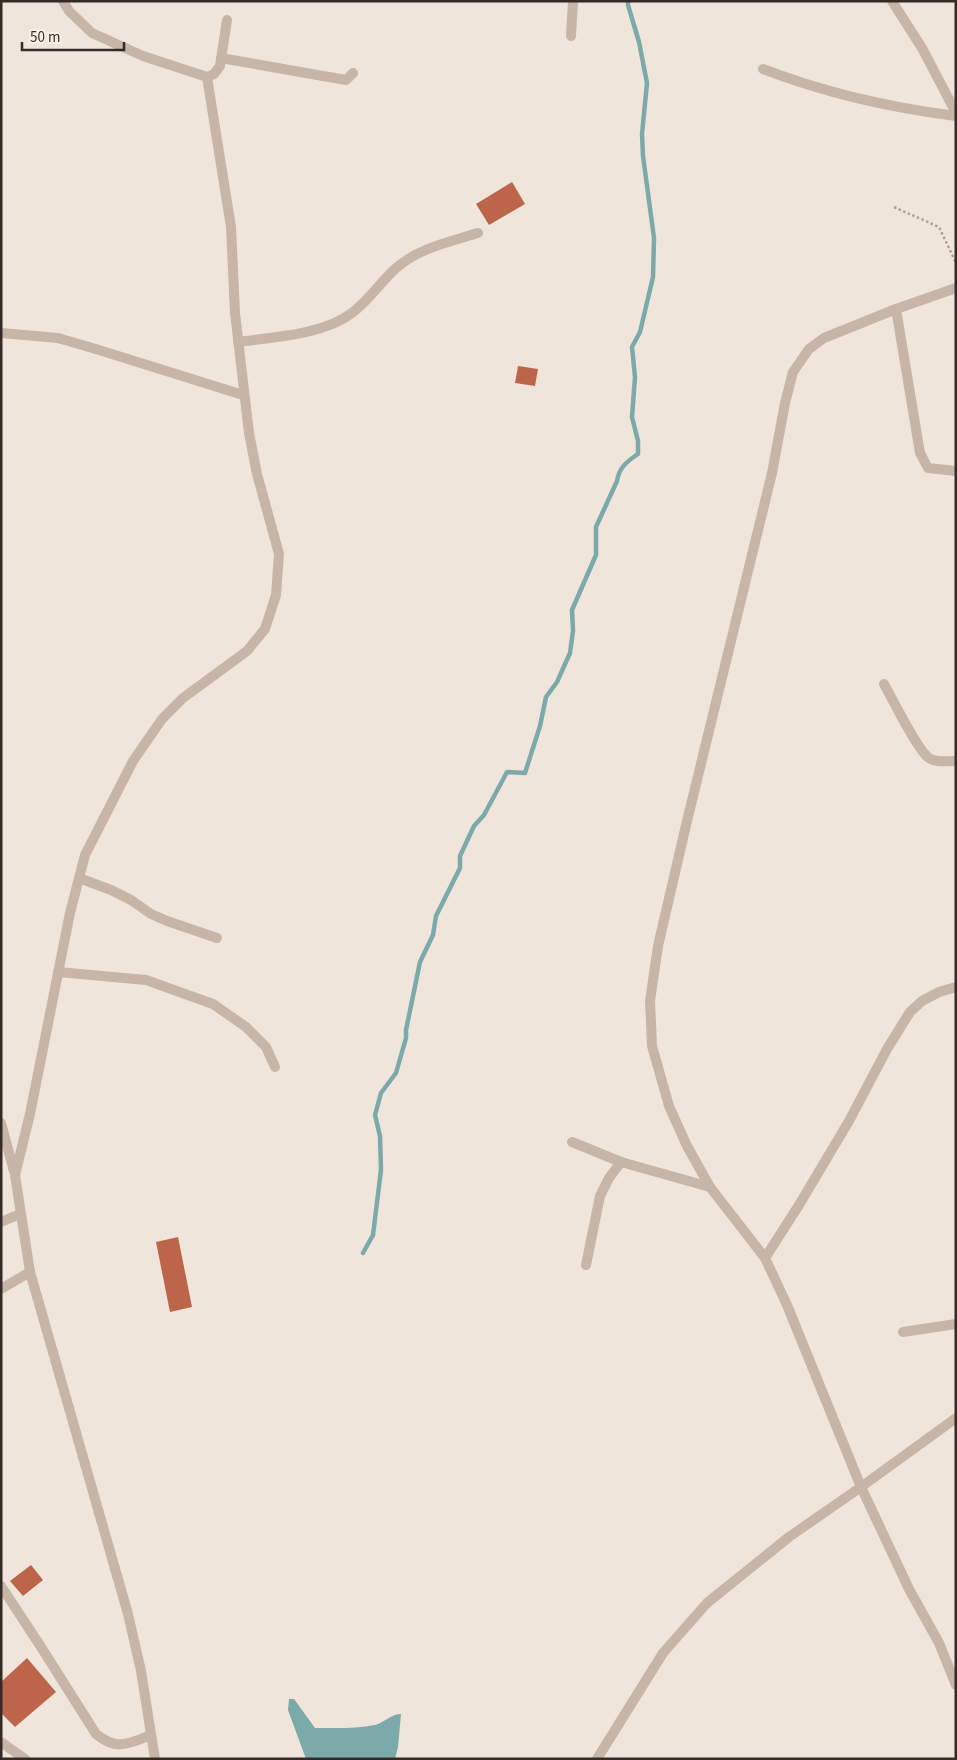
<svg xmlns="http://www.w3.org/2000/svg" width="957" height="1760" viewBox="0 0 957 1760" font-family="'Source Sans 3',sans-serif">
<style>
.water{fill:#7caaab}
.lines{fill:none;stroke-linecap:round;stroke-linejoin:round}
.stream{stroke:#7caaab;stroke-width:4.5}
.building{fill:#bd654b}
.path{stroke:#b29f92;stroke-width:2.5;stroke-dasharray:2.5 2.5;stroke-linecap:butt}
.minor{stroke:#c7b5a8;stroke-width:10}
</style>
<rect width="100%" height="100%" fill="#f0e5db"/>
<path class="water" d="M289 1699H294L315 1728C335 1728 356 1729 375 1725 385 1722 391 1714 401 1714L398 1747 395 1759H306L288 1710Z"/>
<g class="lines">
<path class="stream" d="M363 1253 373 1235 381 1170 380 1136 375 1115 381 1093 396 1073 406 1038V1030L420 962 433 935 436 916 460 868V856L474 826 484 815 507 772 525 773 540 726 546 697 557 682 570 653 573 631 572 610 596 555V527L617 481C619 468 626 462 638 454V441L632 417 635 377 632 347 640 332 653 277 654 238 643 156 642 134 647 83 639 42 628 5V1"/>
</g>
<g class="building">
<path d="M512 182 525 204 489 225 476 204Z"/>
<path d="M518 366 538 369 535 386 515 383Z"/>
<path d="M178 1237 192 1307 170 1312 156 1242Z"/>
<path d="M31 1565 43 1580 23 1596 10 1581Z"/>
<path d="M27 1658 56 1692 15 1727 1 1713V1682Z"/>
</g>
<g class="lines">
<path class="path" d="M894 207 939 227 956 263"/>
<g class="minor">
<path d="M63 1 69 11 92 33 143 56 207 77 214 74 220 66 227 20"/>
<path d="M892 1 922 48 956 113"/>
<path d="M571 36 573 1"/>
<path d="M221 58 346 80 353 73"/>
<path d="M763 69C823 92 892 108 956 116"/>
<path d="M956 288 896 309 824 338 809 349 793 372 785 403 772 473 687 821 658 946 650 1001 652 1046 669 1106 687 1146 710 1187 765 1258 787 1305 861 1487 909 1589 939 1643 956 1685"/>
<path d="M896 309 920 453 928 468 956 471"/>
<path d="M1 333 58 338 99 350 243 395"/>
<path d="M238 342C273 337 323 335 352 313 368 301 380 283 395 269 418 248 449 242 478 233"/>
<path d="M884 684C892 698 918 751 929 758 936 763 947 761 956 761"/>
<path d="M79 878 111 890 131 900 151 914 167 921 217 938"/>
<path d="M58 972 146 980 213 1004 246 1027 266 1047 275 1067"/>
<path d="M1 1123 15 1175 30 1272 128 1614 141 1671 155 1759"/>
<path d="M572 1142 621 1162 710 1187"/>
<path d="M15 1175 30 1114 70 913 85 855 133 761 162 719 183 698 247 651 265 629 276 595 279 554 257 474 249 433 235 313 231 227 207 77"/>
<path d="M1 1222 20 1214"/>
<path d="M765 1258 799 1205 849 1121 887 1049 910 1012 922 1001 939 992 956 987"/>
<path d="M586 1265 600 1196 609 1178 621 1162"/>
<path d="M1 1289 30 1272"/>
<path d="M903 1332 956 1324"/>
<path d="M1 1586 41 1647 96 1734C117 1751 128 1744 151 1735"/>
<path d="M1 1742 25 1759"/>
<path d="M597 1759 663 1653 707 1603 789 1537 861 1487 956 1418"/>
</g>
</g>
<rect width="957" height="1760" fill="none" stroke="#342b27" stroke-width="5"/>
<path d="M22 42v8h102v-8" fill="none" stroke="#342b27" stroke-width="2.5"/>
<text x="30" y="42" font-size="15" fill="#342b27" stroke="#f8f0e7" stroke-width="4" paint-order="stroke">50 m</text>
</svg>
